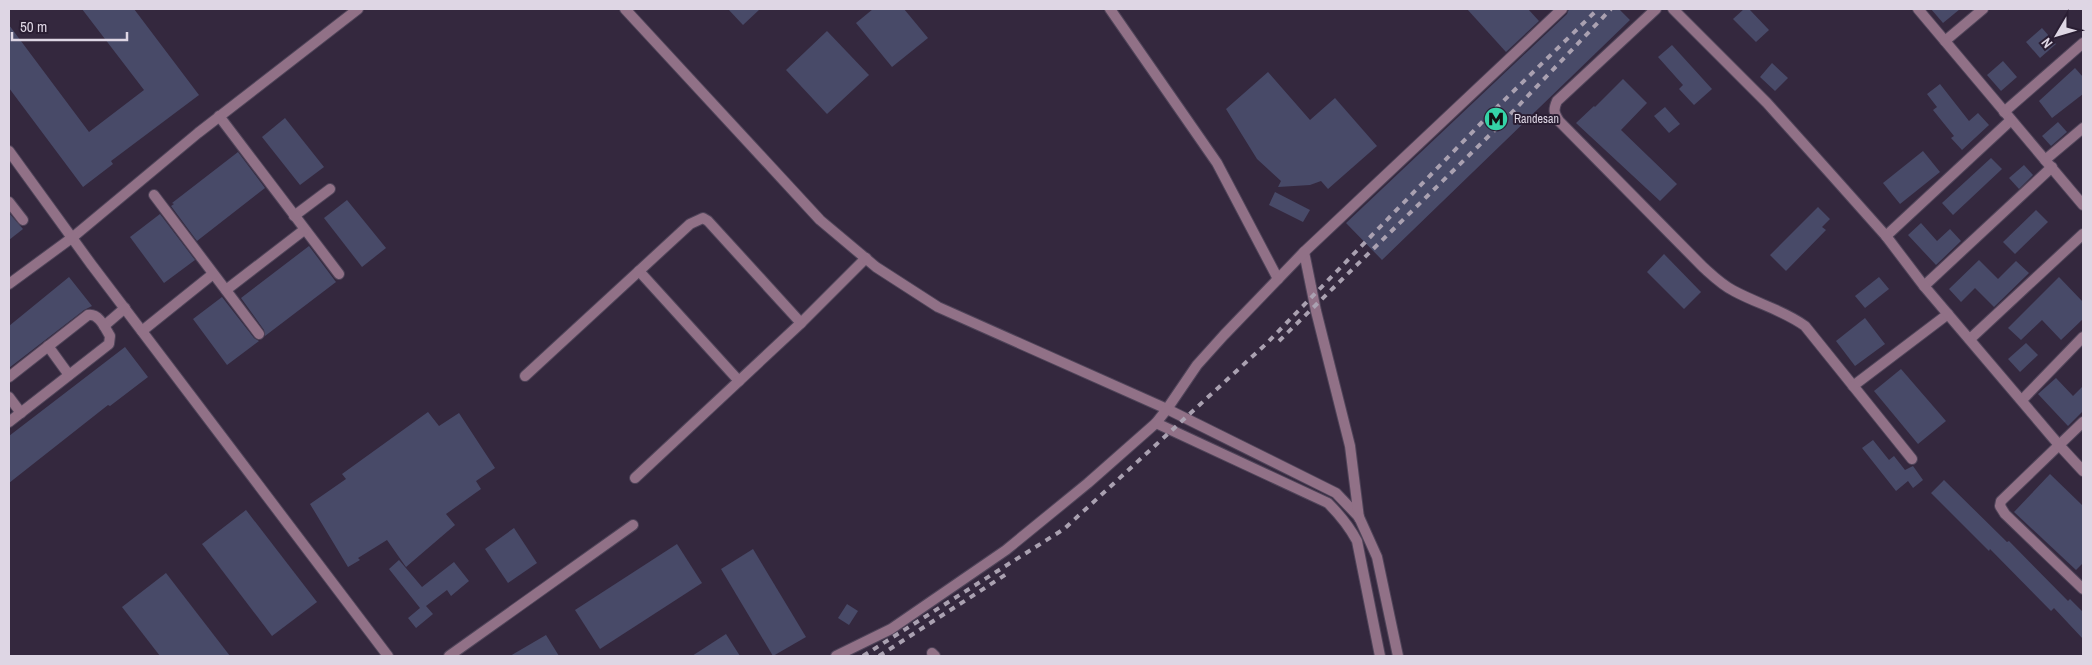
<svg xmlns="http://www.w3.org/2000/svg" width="2092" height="665" viewBox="0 0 2092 665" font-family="'Archivo Narrow',sans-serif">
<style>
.building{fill:#484a68}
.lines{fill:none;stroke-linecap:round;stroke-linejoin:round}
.minor-casing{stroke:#4f4459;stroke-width:12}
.tertiary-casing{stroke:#4f4459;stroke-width:12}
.minor{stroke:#917187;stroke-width:10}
.tertiary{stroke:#917187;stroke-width:10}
.rail{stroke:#aaa1b1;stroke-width:4;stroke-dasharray:6 6;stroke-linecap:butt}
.labels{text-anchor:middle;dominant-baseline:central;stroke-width:4;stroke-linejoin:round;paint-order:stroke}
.poi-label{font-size:12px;fill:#ded6e4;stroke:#2a1e33;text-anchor:start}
</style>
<rect width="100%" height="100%" fill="#34283e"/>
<g class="building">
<path d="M82 9H134L199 95 111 161 113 164 83 187 9 88V25L89 132 144 90Z"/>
<path d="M728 9H760L743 25Z"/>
<path d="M873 9H904L928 38 892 67 856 23Z"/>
<path d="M1467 9H1528L1539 21 1506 52Z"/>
<path d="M1569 9H1619L1630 20 1382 260 1346 223 1567 14Z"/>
<path d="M1744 9H1749L1769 30 1756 42 1733 19Z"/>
<path d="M1931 9H1960L1943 23Z"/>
<path d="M2042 28 2056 44 2040 58 2026 42Z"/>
<path d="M827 31 869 75 827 114 786 70Z"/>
<path d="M1672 45 1712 89 1694 105 1679 89 1683 85 1658 57Z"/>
<path d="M2003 61 2017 77 2001 91 1987 75Z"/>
<path d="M1772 63 1788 78 1775 91 1760 77Z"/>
<path d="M2075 68 2083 77V94L2052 118 2039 101Z"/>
<path d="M1268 72 1310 120 1335 98 1377 146 1328 189 1321 181 1310 185 1278 187 1281 181 1257 159 1226 109Z"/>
<path d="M1623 79 1647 103 1621 130 1677 184 1660 201 1576 123 1594 106 1595 107Z"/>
<path d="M1940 84 1969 121 1978 113 1989 125 1962 150 1951 138 1954 136 1933 110 1937 107 1927 94Z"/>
<path d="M1665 107 1680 124 1669 133 1654 116Z"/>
<path d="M285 118 324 167 300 185 262 137Z"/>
<path d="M2058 122 2067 132 2051 146 2042 136Z"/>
<path d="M1923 151 1940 172 1900 204 1883 183Z"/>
<path d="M238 152 265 188 197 241 171 206 174 204 172 203Z"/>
<path d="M1991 158 2002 169 1953 215 1942 203Z"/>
<path d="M2024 165 2033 175 2019 189 2009 178Z"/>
<path d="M1275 192 1310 210 1303 222 1269 205Z"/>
<path d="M347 200 386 248 362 267 324 218Z"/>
<path d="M1818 207 1830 219 1822 227 1826 230 1786 271 1770 255Z"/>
<path d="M2036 210 2048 222 2015 254 2003 242Z"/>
<path d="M9 213 23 229 9 240Z"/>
<path d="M160 214 195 260 164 283 130 237Z"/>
<path d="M1921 223 1937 241 1950 229 1961 241 1936 265 1908 235Z"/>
<path d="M309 246 336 282 265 336 264 330 241 298Z"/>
<path d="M1664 254 1701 292 1684 309 1647 272Z"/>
<path d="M1979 260 1998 279 2016 261 2029 273 1994 307 1975 288 1961 302 1949 289Z"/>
<path d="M69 277 92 306 84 310 9 368V326Z"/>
<path d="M1879 277 1889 289 1865 308 1855 296Z"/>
<path d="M2059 277 2083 302V319L2061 340 2042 320 2021 340 2008 328Z"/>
<path d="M222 297 254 338 259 341 227 365 193 319Z"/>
<path d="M1865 318 1885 344 1855 366 1836 341Z"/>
<path d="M2026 343 2038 355 2020 372 2008 359Z"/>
<path d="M125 347 148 377 110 406 108 405 9 483V436Z"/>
<path d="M1901 369 1946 421 1918 444 1874 391Z"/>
<path d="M2056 378 2073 396 2083 386V411L2068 426 2038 394Z"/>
<path d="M428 412 439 426 459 413 495 468 476 481 481 489 446 514 455 525 406 567 387 540 358 558 360 560 348 567 310 504 346 479 342 474Z"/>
<path d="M1873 440 1889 460 1894 456 1905 470 1913 466 1923 480 1913 488 1908 481 1896 491 1862 448Z"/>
<path d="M2050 474 2083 506V563L2076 570 2014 512Z"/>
<path d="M1944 480 2007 542 2009 541 2068 601 2070 599 2083 612V639L2054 608 2051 611 1990 549 1989 551 1931 493Z"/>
<path d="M246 510 317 602 272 636 202 544Z"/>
<path d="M514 528 537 563 508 583 485 549Z"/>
<path d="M677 544 702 583 600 649 575 610Z"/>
<path d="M753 549 806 637 773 656 721 569Z"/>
<path d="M399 560 422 587 454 562 469 581 451 596 447 590 426 606 433 614 416 628 408 618 420 608 389 569Z"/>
<path d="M166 573 230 656H160L122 607Z"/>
<path d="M847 604 858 611 849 625 838 618Z"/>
<path d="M726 634 740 656H692Z"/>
<path d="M546 635 559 656H510Z"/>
</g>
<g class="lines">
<g class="minor-casing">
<g id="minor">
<path d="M1110 9 1217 163 1278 279"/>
<path d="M1656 9 1557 101C1553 110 1554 113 1559 121L1703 267C1713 276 1722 285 1734 291 1758 304 1783 310 1805 326L1912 459"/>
<path d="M1918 9 2083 205"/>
<path d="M1945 41 1983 9"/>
<path d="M2004 112 2083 43"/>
<path d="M219 116 339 274"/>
<path d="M9 151 91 264 388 656"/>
<path d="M2045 160 2083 128"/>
<path d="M154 195 259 334"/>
<path d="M9 202 23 220"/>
<path d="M294 216 330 189"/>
<path d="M1886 236 2011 120"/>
<path d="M639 271 739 381"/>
<path d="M9 284 73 237 198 133 358 9"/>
<path d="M1924 286 2052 167"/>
<path d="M226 290 304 230"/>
<path d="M104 326 125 308"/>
<path d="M142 331 213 274"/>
<path d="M1970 339 2083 234"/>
<path d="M48 346 69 375"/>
<path d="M525 376 690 224 703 218 708 221 801 323"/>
<path d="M9 377 88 315C99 313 105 328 110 336L109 344 9 422"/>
<path d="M1853 386 1948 314"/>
<path d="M9 397 21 413"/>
<path d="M2022 400 2083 337"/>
<path d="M2083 422 2001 501 2000 506 2005 514 2083 589"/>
<path d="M635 478 801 323 866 258"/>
<path d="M932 653 935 656"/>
<path d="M449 656 633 525"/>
</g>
</g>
<g class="tertiary-casing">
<g id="tertiary">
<path d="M625 9 820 220 876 267 938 307 1167 409 1336 493 1359 517 1377 557 1398 656"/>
<path d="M1673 9 1767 103 1829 172 1886 236 1924 286 2059 445 2083 471"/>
<path d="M1304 252 1316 311 1350 446 1359 518"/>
<path d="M1156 423 1328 503C1340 515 1349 526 1357 541L1380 656"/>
<path d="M836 656 891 629 1006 550 1088 483 1156 423 1167 409 1197 365 1224 335 1304 252 1562 9"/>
</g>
</g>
<use href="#minor" class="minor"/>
<use href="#tertiary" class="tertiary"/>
<g class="rail">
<path d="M1279 341 1500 125 1611 9"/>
<path d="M863 656 1064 529 1266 344 1490 114 1598 9"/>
<path d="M879 656 1008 573"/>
</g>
</g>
<defs>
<g id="metro-disc" transform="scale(1.25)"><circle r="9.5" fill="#35d4a7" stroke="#2a1e33"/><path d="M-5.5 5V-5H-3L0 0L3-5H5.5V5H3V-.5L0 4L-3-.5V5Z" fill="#111"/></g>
</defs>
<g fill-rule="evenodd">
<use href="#metro-disc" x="1496" y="119"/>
</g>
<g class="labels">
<g class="poi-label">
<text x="1514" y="119">Randesan</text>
</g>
</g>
<rect width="2092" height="665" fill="none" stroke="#ded6e4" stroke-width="20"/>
<g transform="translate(2057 35) rotate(232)" stroke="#2a1e33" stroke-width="4" paint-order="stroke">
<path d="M0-4L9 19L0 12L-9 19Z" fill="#ded6e4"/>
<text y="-8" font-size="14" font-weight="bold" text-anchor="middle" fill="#ded6e4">N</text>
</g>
<path d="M12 32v8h115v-8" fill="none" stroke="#ded6e4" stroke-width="2.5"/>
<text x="20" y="32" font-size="15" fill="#ded6e4" stroke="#2a1e33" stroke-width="4" paint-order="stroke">50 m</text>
</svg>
